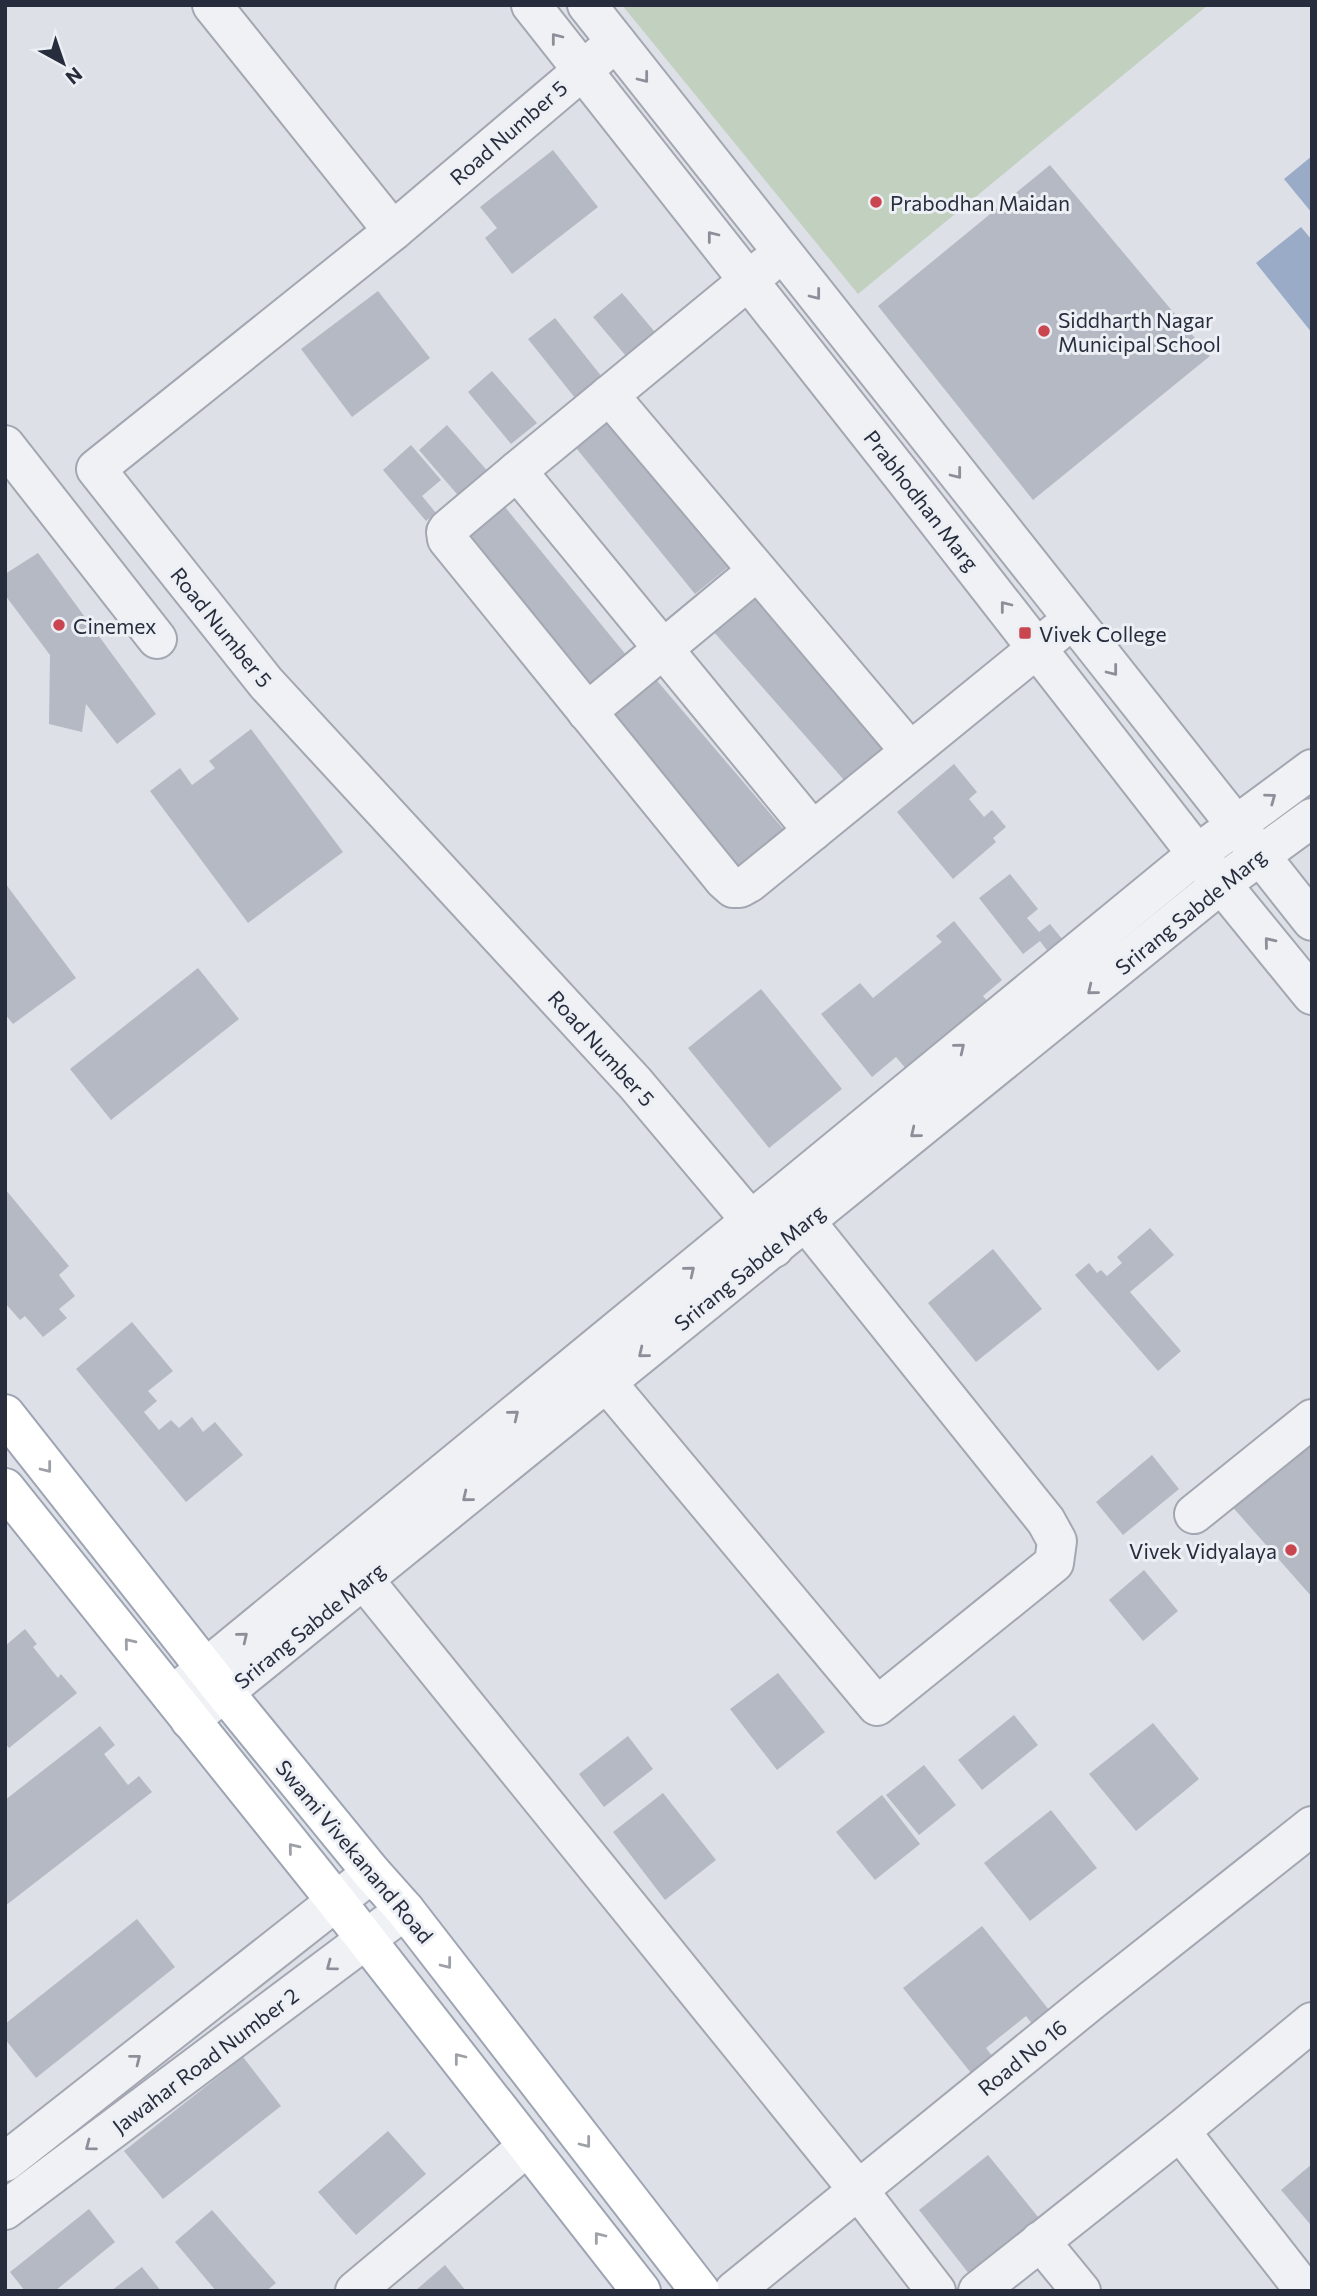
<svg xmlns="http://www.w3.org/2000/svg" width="1317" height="2296" viewBox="0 0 1317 2296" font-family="Commissioner,sans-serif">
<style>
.green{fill:#c2d0bf}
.water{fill:#99abc6}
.building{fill:#b5b9c3}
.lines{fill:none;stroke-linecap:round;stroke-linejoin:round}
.minor-casing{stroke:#a3a7b1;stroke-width:42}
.major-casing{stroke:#9da4b2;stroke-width:42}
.minor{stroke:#f0f1f5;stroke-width:38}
.major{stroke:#fff;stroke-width:38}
.oneway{stroke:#8c8f99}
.oneway2{stroke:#9ea0a8}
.poi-dot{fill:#c9454f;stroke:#eceff4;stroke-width:2.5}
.labels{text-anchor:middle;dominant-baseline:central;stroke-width:6;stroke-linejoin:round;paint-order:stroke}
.street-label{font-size:21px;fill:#272d3d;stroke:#eceff4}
.poi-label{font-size:21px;fill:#272d3d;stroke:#eceff4;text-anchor:start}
</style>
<rect width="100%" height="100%" fill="#dde0e7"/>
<path class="green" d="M622 5H1208L858 294Z"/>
<g class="water">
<path d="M1312 156V213L1284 179Z"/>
<path d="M1301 227 1312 240V333L1256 263Z"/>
</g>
<g class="building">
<path d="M553 150 598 207 512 274 485 238 497 228 480 207Z"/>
<path d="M1050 165 1210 356 1033 500 878 306Z"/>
<path d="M378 291 430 358 352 417 301 349Z"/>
<path d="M622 293 660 338 631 362 593 317Z"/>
<path d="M555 318 606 382 579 403 528 339Z"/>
<path d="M492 371 537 423 511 444 468 392Z"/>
<path d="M605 407 733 563 695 594 568 438Z"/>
<path d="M447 425 498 483 469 508 419 450Z"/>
<path d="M411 445 441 480 422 496 436 513 426 521 383 470Z"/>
<path d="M496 496 627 656 590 686 461 528Z"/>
<path d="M38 553 156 714 117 744 86 704 82 732 49 724 50 655 5 595V574Z"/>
<path d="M759 591 897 747 851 788 713 631Z"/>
<path d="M653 676 785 831 733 874 602 719Z"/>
<path d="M251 729 343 852 248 923 150 791 180 768 192 785 215 768 209 761Z"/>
<path d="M954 764 977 792 969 799 984 817 992 810 1006 827 993 838 996 842 953 879 897 812Z"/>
<path d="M1010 874 1038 909 1027 918 1039 932 1050 924 1067 945 1052 957 1040 941 1023 954 979 898Z"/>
<path d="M5 883 76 978 13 1024 5 1014Z"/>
<path d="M954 921 1002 980 983 996 989 1003 907 1070 896 1057 872 1077 821 1014 860 983 873 998 942 942 936 936Z"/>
<path d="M198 968 239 1019 111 1120 70 1069Z"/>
<path d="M761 989 842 1089 769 1148 688 1048Z"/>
<path d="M5 1189 69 1266 59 1275 75 1296 59 1309 67 1318 43 1337 25 1316 20 1320 5 1303Z"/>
<path d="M1150 1228 1174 1255 1130 1292 1181 1351 1158 1371 1075 1275 1089 1263 1097 1273 1101 1270 1107 1276 1122 1263 1117 1257Z"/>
<path d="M993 1249 1042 1309 976 1362 928 1303Z"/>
<path d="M132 1322 173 1371 148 1391 157 1401 144 1412 159 1430 171 1420 179 1428 192 1417 203 1432 215 1422 243 1455 186 1502 76 1369Z"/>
<path d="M1312 1433V1597L1229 1503Z"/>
<path d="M1152 1455 1179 1489 1123 1535 1096 1502Z"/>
<path d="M1144 1570 1178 1611 1143 1641 1109 1600Z"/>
<path d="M25 1629 37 1644 33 1647 58 1678 61 1674 77 1693 9 1748 5 1743V1646Z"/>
<path d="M778 1673 825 1732 777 1770 730 1709Z"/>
<path d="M1014 1715 1038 1745 982 1790 958 1760Z"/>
<path d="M1153 1723 1199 1779 1136 1831 1089 1774Z"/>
<path d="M100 1726 115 1745 104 1754 128 1785 139 1776 152 1792 5 1906V1800Z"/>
<path d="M628 1736 653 1769 604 1807 579 1774Z"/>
<path d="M924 1765 956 1805 919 1835 886 1795Z"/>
<path d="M663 1793 716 1860 665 1900 613 1832Z"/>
<path d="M882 1795 920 1844 875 1880 836 1832Z"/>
<path d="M1051 1810 1097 1868 1030 1921 984 1863Z"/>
<path d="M137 1919 175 1967 36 2078 5 2039V2024Z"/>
<path d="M982 1926 1053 2015 1036 2029 1026 2016 986 2048 996 2061 975 2078 903 1988Z"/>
<path d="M243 2057 281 2106 163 2199 124 2151Z"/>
<path d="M388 2131 426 2174 356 2235 318 2192Z"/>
<path d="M988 2155 1047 2228 977 2284 919 2210Z"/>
<path d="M1312 2164V2222L1310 2224 1281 2190Z"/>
<path d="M89 2209 115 2242 55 2291H25L10 2272Z"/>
<path d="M212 2210 276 2283 266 2291H216L175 2242Z"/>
<path d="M445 2265 466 2291H415Z"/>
<path d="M142 2267 161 2291H111Z"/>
</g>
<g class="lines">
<g class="minor-casing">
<g id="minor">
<path d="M212 5 393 231"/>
<path d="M531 5 904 478 1197 854 1312 995"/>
<path d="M587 5 1312 921"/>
<path d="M616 42 393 231 96 469 266 683 635 1083 774 1248"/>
<path d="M766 266 517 471 813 831"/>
<path d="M609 395 910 751"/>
<path d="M5 445 157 639"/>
<path d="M517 471 448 529 446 532 447 539 724 880 733 888H740L749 883 1057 632"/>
<path d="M587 712 757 571"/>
<path d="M607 1383 877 1706 1054 1563 1057 1541 1046 1521 806 1222"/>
<path d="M1194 1514 1312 1419"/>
<path d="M364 1580 859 2191 936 2291"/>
<path d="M172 1696 1197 854 1312 769"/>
<path d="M190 1720 1221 884 1312 818"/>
<path d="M1180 2131 1305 2291"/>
<path d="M5 2162 372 1873"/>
<path d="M5 2210 405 1910"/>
<path d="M1040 2241 1081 2291"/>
<path d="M355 2291 528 2146"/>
<path d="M734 2291 1092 2000 1312 1826"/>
<path d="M978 2291 1180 2131 1312 2022"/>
</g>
</g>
<g class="major-casing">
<g id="major">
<path d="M5 1414 225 1693 372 1873 405 1910 700 2291"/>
<path d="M5 1488 336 1901 641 2291"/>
</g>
</g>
<use href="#minor" class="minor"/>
<use href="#major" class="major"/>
</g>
<defs><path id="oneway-chevron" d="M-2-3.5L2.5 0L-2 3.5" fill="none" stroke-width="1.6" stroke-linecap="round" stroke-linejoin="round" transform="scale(1.75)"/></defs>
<g class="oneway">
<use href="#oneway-chevron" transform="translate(556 38) rotate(-128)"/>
<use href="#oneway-chevron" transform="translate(644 78) rotate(52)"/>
<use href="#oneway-chevron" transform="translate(712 236) rotate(-128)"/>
<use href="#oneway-chevron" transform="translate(816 295) rotate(52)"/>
<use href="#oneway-chevron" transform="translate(957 474) rotate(52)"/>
<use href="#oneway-chevron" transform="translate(1005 606) rotate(-128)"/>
<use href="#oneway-chevron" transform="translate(1113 671) rotate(52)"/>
<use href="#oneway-chevron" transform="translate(1271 798) rotate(-36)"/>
<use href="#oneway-chevron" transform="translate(1269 942) rotate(-129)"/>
<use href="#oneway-chevron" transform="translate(1092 990) rotate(141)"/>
<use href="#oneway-chevron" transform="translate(960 1048) rotate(-39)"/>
<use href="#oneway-chevron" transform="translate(915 1133) rotate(141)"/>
<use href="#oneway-chevron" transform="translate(690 1271) rotate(-39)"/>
<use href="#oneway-chevron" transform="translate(643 1353) rotate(141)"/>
<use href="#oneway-chevron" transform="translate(514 1415) rotate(-39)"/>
<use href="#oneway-chevron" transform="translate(467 1497) rotate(141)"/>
<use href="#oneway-chevron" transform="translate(243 1637) rotate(-39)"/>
<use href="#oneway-chevron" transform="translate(331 1966) rotate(143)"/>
<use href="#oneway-chevron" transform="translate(136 2059) rotate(-38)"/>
<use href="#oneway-chevron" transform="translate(90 2146) rotate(143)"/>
</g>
<g class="oneway2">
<use href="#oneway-chevron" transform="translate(47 1468) rotate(52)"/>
<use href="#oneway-chevron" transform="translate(129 1643) rotate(-129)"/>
<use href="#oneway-chevron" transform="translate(293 1848) rotate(-129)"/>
<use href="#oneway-chevron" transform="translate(447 1964) rotate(52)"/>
<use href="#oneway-chevron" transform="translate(459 2058) rotate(-128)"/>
<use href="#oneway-chevron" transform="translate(586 2143) rotate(52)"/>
<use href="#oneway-chevron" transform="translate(599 2237) rotate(-128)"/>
</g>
<g class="poi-dot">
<circle cx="876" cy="202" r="7"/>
<circle cx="1044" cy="331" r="7"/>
<circle cx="59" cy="625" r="7"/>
<rect x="1018" y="626" width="14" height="14" rx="3.5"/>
<circle cx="1291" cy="1550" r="7"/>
</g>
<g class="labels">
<g class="street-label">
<text transform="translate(508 132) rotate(-41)">Road Number 5</text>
<text transform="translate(922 500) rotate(52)">Prabhodhan Marg</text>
<text transform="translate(222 627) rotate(51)">Road Number 5</text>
<text transform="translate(1190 911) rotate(-39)">Srirang Sabde Marg</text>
<text transform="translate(602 1048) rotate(48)">Road Number 5</text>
<text transform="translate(749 1267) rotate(-39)">Srirang Sabde Marg</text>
<text transform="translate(309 1625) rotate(-39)">Srirang Sabde Marg</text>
<text transform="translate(355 1851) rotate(50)">Swami Vivekanand Road</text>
<text transform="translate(1022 2057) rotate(-39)">Road No 16</text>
<text transform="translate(205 2060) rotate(-37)">Jawahar Road Number 2</text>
</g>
<g class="poi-label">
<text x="890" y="202">Prabodhan Maidan</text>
<text x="1058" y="319">Siddharth Nagar<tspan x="1058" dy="24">Municipal School</tspan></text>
<text x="73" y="625">Cinemex</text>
<text x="1039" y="633">Vivek College</text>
<text x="1277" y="1550" text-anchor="end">Vivek Vidyalaya</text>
</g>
</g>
<rect width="1317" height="2296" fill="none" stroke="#272d3d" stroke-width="14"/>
<g transform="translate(63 63) rotate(140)" stroke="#eceff4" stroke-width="5" paint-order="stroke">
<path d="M0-5L12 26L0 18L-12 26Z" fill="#272d3d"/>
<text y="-10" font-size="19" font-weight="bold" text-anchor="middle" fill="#272d3d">N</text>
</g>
</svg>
